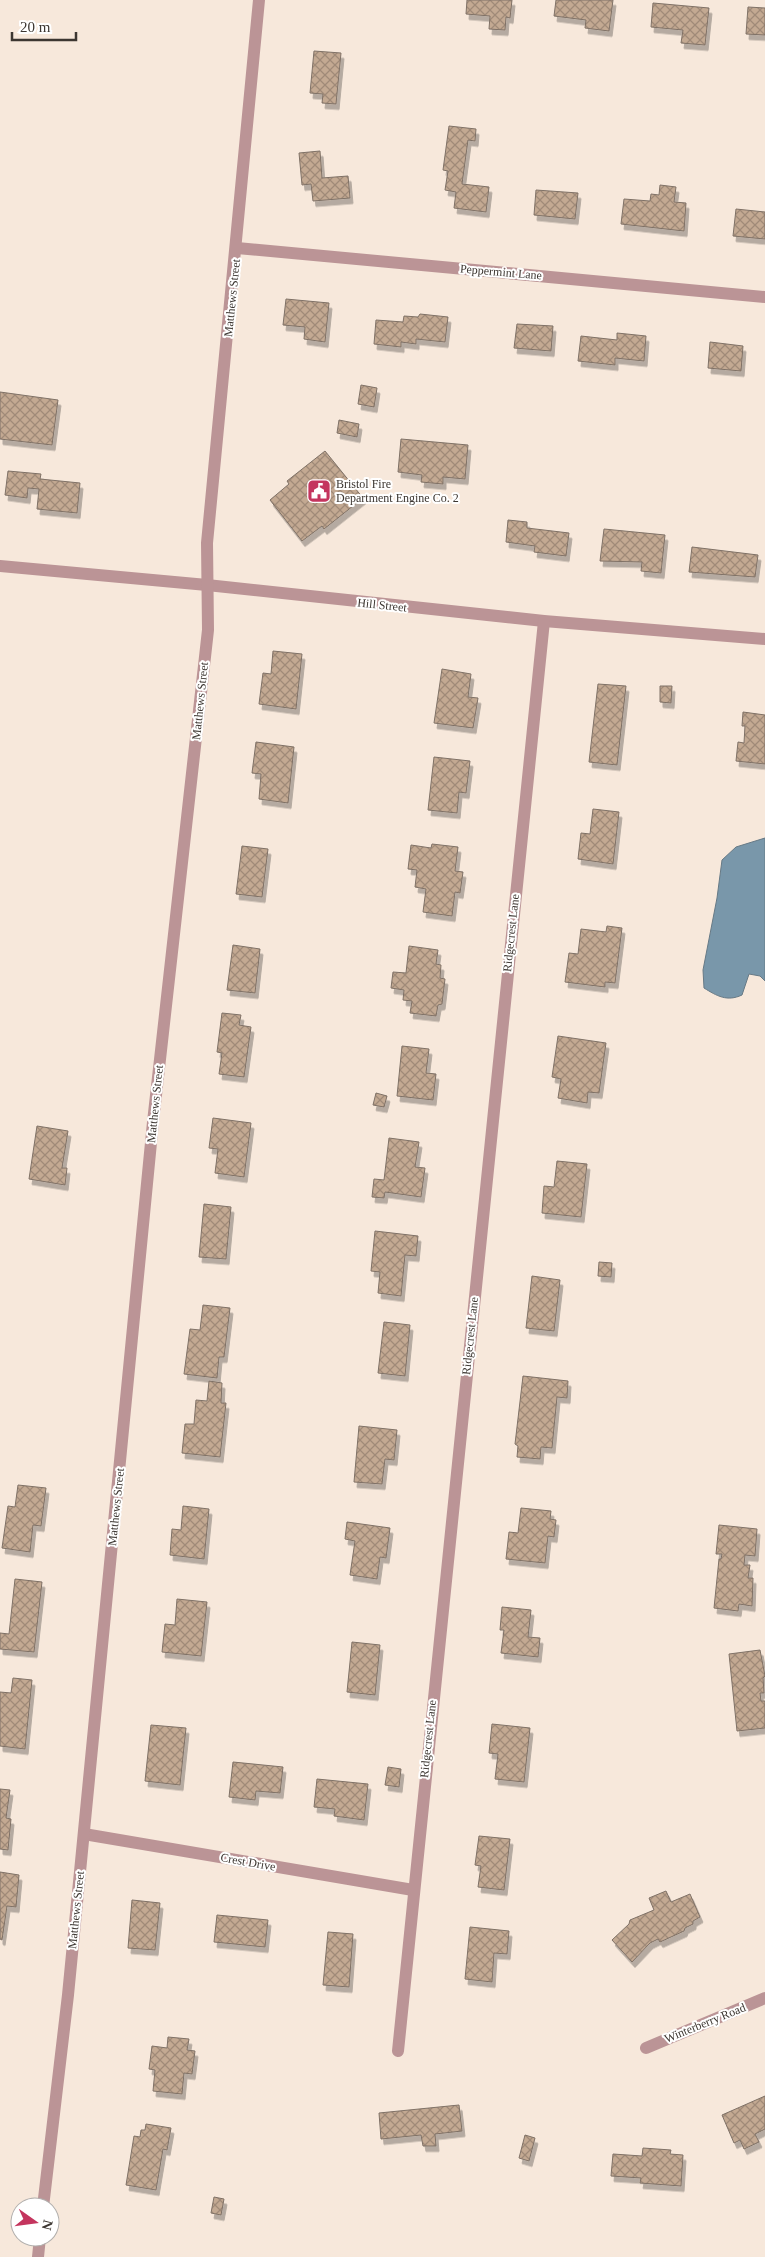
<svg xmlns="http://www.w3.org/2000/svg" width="765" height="2257" viewBox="0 0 765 2257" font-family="'Times New Roman',serif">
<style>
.water{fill:#7997aa;stroke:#677a86}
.building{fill:url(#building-cross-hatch);stroke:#7f7166;filter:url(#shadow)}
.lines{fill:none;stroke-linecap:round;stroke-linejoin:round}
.minor{stroke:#bb9496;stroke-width:12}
.labels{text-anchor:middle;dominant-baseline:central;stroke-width:4;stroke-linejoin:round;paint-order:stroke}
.street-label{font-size:12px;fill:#3c3631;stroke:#fff}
.poi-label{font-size:12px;fill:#3c3631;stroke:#fff;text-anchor:start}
</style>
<defs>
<pattern id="building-cross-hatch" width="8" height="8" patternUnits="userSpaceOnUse" patternTransform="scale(1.25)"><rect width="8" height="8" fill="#c3a992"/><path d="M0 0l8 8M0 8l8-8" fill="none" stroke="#a08a78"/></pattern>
<filter id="shadow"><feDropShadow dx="3" dy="5.5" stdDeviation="0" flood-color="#0004"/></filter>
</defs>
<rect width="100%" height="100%" fill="#f7e8db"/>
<path class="water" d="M765 838V981L760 976 749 974 742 995C727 1002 717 996 704 988L703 970 717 898 722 860 736 847Z"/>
<g class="building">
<path d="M467 0H512L510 18 506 17 505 30 489 29 490 16 466 14Z"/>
<path d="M556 0H613L609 31 585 28 586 20 554 16Z"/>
<path d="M653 3 709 8 705 45 681 43 683 30 651 27Z"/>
<path d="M748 7 765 8V35L746 34Z"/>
<path d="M314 51 341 53 336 104 322 103 323 94 310 93Z"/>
<path d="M449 126 476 129 475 141 468 140 462 184 489 187 486 212 454 208 456 192 445 190 448 171 443 170Z"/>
<path d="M320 151 322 178 348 176 350 198 313 201 311 184 302 185 299 153Z"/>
<path d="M660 185 676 187 674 202 686 203 684 231 621 224 624 199 650 201 651 194 659 195Z"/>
<path d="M536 190 578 193 575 219 534 215Z"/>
<path d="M736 209 765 212V239L733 236Z"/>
<path d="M286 299 329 303 325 342 304 339 305 327 283 325Z"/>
<path d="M420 314 448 317 445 342 416 339V344L401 342V347L374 344 376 320 403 322 404 316 418 317Z"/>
<path d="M517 324 553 326 551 351 514 348Z"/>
<path d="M617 333 646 336 644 361 615 358V365L578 361 581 336 617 340Z"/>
<path d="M710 342 743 346 741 371 708 368Z"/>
<path d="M361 385 377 388 374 407 358 404Z"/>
<path d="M0 392 58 400 52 445 0 439Z"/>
<path d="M339 420 359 424 357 437 337 433Z"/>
<path d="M401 439 468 445 465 479 443 477V484L421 482 422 475 398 472Z"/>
<path d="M325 451 363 498 324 529 322 526 302 541 270 500 289 484 287 481Z"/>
<path d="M8 471 41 474 40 479 80 483 77 513 37 509 39 489 28 488 27 498 5 495Z"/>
<path d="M508 520 527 522V528L569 533 566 556 534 552 535 546 506 542Z"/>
<path d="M604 529 665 535 661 573 641 571 642 562 600 561Z"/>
<path d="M692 547 758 555 755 577 689 572Z"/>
<path d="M273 651 302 654 296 709 259 704 263 673 271 674Z"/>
<path d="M442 669 471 674 468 697 478 698 473 728 434 723Z"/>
<path d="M598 684 626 686 617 765 589 762Z"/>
<path d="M660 686H672L671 703 660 702Z"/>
<path d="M743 712 765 715V764L736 761 738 742 744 743 745 726H742Z"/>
<path d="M256 742 294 747 288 803 259 799 261 774 252 773Z"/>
<path d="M434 757 470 761 466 793 459 792 457 813 428 810Z"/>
<path d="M593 809 619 812 613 864 578 859 581 833 590 834Z"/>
<path d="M432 844 458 847 455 871 463 872 460 893 455 892 452 916 423 912 426 889 415 887 417 870 408 869 411 845 431 848Z"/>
<path d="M242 846 268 849 262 897 236 894Z"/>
<path d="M607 926 622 928 615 983 605 982V987L565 982 569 953 578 954 581 929 606 932Z"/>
<path d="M233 945 260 949 255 993 227 990Z"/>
<path d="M409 946 438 950 436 964 441 965 440 978 445 979 442 1004 438 1005 436 1016 410 1013 412 1001 403 1000 404 990 391 988 393 972 406 973Z"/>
<path d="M222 1013 241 1015 239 1025 251 1027 244 1077 219 1074 222 1053 217 1052Z"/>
<path d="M558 1036 606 1043 599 1093 588 1092 587 1103 558 1098 561 1079 552 1077Z"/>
<path d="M402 1046 429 1049 426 1073 436 1074 433 1100 397 1096Z"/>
<path d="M376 1093 387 1096 384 1107 373 1105Z"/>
<path d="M213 1118 251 1123 244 1177 215 1173 218 1149 209 1148Z"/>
<path d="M37 1126 68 1131 62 1168H67L65 1185 29 1179Z"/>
<path d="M389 1138 419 1142 415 1167 425 1168 421 1197 385 1192 384 1198 372 1197 374 1179 384 1180Z"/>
<path d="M557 1161 587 1164 581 1217 542 1213 544 1186 554 1187Z"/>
<path d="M204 1204 231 1207 226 1259 199 1257Z"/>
<path d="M375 1231 418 1236 416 1256 405 1255 401 1296 378 1293 380 1272 371 1271Z"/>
<path d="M599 1262 612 1263 611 1277 598 1276Z"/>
<path d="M532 1276 560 1280 554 1331 526 1328Z"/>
<path d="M203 1305 230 1308 224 1357H219L217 1378 184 1374 190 1329 200 1330Z"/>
<path d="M384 1322 410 1325 405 1376 378 1373Z"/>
<path d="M523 1376 568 1381 567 1398 557 1397 552 1448 541 1447 540 1459 517 1457 518 1446 515 1444Z"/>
<path d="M209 1381 222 1383 221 1403H226L220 1457 182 1453 185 1424H194L196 1400 207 1401Z"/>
<path d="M359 1426 397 1430 394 1460 385 1459 382 1484 354 1482Z"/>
<path d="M18 1485 46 1488 41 1526 33 1525 30 1552 2 1548 8 1506 15 1507Z"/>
<path d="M183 1506 209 1509 204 1559 170 1555 172 1529 181 1530Z"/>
<path d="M521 1508 551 1511 550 1519 556 1520 554 1537 548 1536 545 1563 506 1559 509 1532 518 1533Z"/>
<path d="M347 1522 390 1528 386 1558 380 1557 377 1579 350 1575 355 1541 345 1539Z"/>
<path d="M719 1525 757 1529 755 1556 745 1555 744 1565H750L748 1578H753L752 1606 739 1604 738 1611 714 1608 719 1559H721L722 1554H716Z"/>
<path d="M15 1579 42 1582 34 1652 0 1649V1633L9 1634Z"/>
<path d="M177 1599 207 1602 201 1656 162 1652 165 1624 175 1625Z"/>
<path d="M502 1607 531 1610 528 1637 540 1638 538 1657 501 1653 504 1630H500Z"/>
<path d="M352 1642 380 1645 375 1695 347 1692Z"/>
<path d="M760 1650 765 1676 763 1678 764 1693H760L761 1701H765V1728L737 1731 729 1654Z"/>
<path d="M13 1678 32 1680 25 1749 0 1746V1692L11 1693Z"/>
<path d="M492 1724 530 1728 524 1782 495 1779 498 1754 489 1753Z"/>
<path d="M151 1725 186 1728 180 1785 145 1781Z"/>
<path d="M233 1762 283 1767 280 1793 256 1791 255 1800 229 1797Z"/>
<path d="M388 1767 401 1769 399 1787 385 1785Z"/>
<path d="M317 1779 368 1784 364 1820 334 1816 335 1809 314 1807Z"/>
<path d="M0 1789 10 1790 6 1818 11 1819 8 1850 0 1849Z"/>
<path d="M479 1836 510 1839 504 1890 478 1887 481 1866 475 1865Z"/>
<path d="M0 1872 19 1875 16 1907 7 1906 2 1940 0 1939Z"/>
<path d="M666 1891 671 1902 690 1894 700 1917 693 1921V1924L685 1928 684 1931 660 1942 658 1939 650 1943 632 1962 612 1940 629 1924 630 1920 654 1910 649 1898Z"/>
<path d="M132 1900 160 1903 155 1950 128 1948Z"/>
<path d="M217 1915 268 1920 265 1947 214 1942Z"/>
<path d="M470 1927 509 1931 507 1954 494 1953 492 1982 465 1979Z"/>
<path d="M328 1932 353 1934 349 1987 323 1985Z"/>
<path d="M168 2037 189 2039 187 2050 195 2051 192 2074 184 2073 182 2094 153 2091 155 2070 149 2069 152 2046 167 2048Z"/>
<path d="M765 2096V2129L755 2134 759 2142 744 2149 740 2140 734 2143 722 2115Z"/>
<path d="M459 2105 462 2131 435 2134 436 2146H423L421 2135 381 2139 379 2113Z"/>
<path d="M146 2124 171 2128 167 2150 163 2149 156 2190 126 2185 134 2136 140 2137 141 2130H145Z"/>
<path d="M525 2135 535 2138 529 2161 519 2158Z"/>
<path d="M643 2148 671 2150 670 2154 683 2155 681 2186 640 2183 641 2178 611 2176 613 2154 642 2156Z"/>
<path d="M214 2197 224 2199 221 2215 211 2213Z"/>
</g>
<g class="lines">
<g class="minor">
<path d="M237 248 765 297"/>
<path d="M0 566 207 585 544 621 765 639"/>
<path d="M84 1834 413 1890"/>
<path d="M646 2048 765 1998"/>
<path d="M398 2051 544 621"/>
<path d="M43 2207 68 1995 153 1122 208 630 207 543 259 0"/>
<path d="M38 2257 40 2237"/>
</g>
</g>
<defs>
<g id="civic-square" transform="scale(1.25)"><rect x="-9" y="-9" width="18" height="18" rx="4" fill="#c4355e" stroke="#fff"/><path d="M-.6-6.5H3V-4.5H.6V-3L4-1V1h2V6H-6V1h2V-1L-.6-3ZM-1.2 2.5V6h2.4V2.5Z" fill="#fff"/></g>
</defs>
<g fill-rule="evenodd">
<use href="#civic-square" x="319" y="491"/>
</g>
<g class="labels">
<g class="street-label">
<text transform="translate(501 272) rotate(5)">Peppermint Lane</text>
<text transform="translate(232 298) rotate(-84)">Matthews Street</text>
<text transform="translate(382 605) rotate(6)">Hill Street</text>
<text transform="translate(200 701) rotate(-84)">Matthews Street</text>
<text transform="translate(511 933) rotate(-84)">Ridgecrest Lane</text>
<text transform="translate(155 1104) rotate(-84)">Matthews Street</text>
<text transform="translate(470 1336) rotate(-84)">Ridgecrest Lane</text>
<text transform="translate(116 1507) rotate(-84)">Matthews Street</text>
<text transform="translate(428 1739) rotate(-84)">Ridgecrest Lane</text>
<text transform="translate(248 1862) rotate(10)">Crest Drive</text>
<text transform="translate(76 1910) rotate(-84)">Matthews Street</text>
<text transform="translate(705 2023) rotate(-22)">Winterberry Road</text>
</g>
<g class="poi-label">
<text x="336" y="484">Bristol Fire<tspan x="336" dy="14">Department Engine Co. 2</tspan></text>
</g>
</g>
<g transform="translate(35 2222) rotate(104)"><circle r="24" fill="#ffffff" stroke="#b1afad"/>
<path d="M0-4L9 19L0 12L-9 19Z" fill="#c4355e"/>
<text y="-8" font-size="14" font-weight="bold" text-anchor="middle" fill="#3c3631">N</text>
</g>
<path d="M12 32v8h64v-8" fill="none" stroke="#3c3631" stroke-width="2.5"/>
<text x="20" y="32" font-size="15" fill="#3c3631" stroke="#ffffff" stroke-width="4" paint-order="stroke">20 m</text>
</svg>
